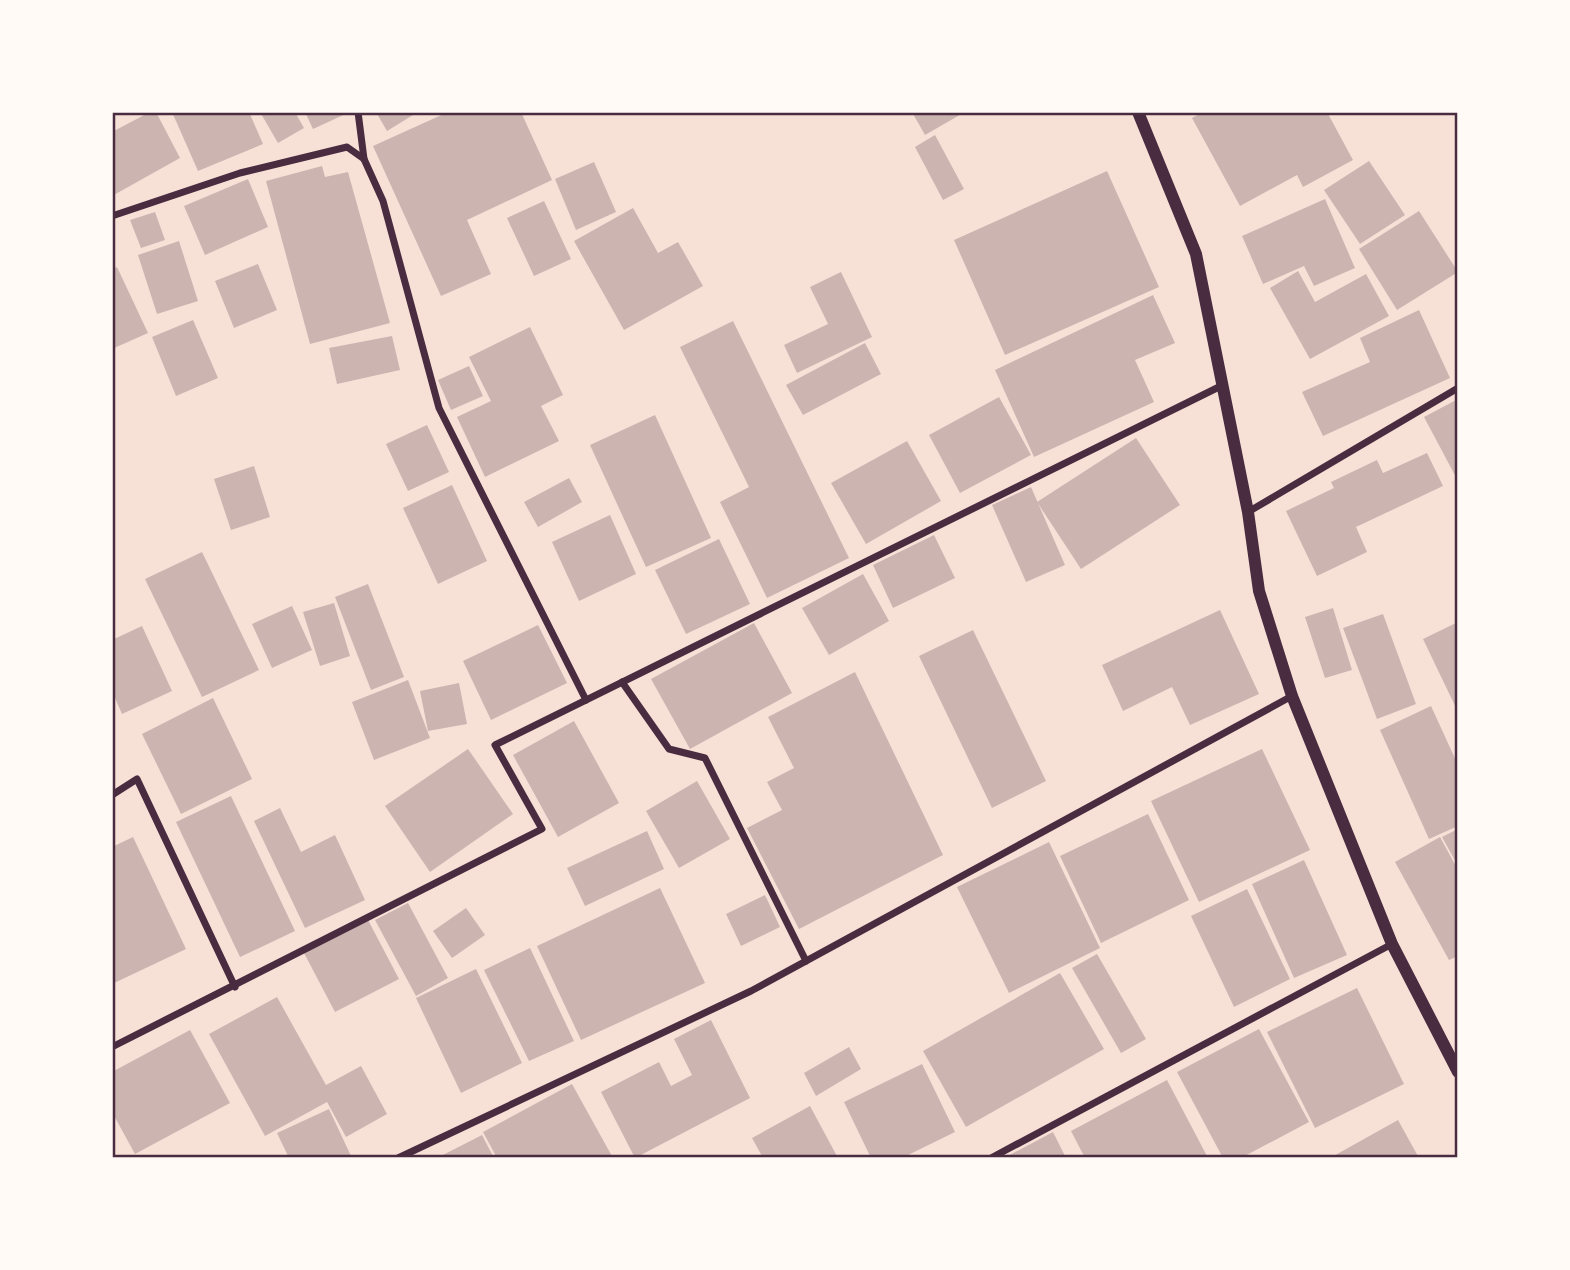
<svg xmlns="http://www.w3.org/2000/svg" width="1570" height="1270" viewBox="0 0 1570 1270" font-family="'Noto Sans',sans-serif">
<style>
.building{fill:#ccb4b1}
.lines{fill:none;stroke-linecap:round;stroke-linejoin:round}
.minor{stroke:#4a2c40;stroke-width:7}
.tertiary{stroke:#4a2c40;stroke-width:12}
.neatline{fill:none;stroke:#4a2c40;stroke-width:2.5}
</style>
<rect width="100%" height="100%" fill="#f7e1d7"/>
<g class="building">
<path d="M150 112H156L180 158 112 196V132Z"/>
<path d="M172 112H249L263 144 198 171Z"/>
<path d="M260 112H295L304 128 278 143Z"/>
<path d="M305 112H350L313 129Z"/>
<path d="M376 112H418L387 131Z"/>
<path d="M448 112H521L552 180 467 220 491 274 441 296 373 146Z"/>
<path d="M912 112H965L925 135Z"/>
<path d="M1203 112H1327L1353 160 1303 187 1297 175 1240 206 1192 118Z"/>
<path d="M935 135 964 189 943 200 915 147Z"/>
<path d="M1369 161 1405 215 1360 244 1324 190Z"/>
<path d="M594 162 616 212 576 230 555 179Z"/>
<path d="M322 166 325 177 348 172 390 323 310 344 266 181Z"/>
<path d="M1107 171 1159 287 1005 355 954 240Z"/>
<path d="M248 179 268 227 205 255 184 206Z"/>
<path d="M1325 199 1355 268 1314 286 1304 266 1263 284 1242 236Z"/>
<path d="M544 201 571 259 534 276 507 218Z"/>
<path d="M633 208 658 253 678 242 703 286 624 330 574 241Z"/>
<path d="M1419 211 1458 272 1397 310 1359 249Z"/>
<path d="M155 212 165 240 141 248 130 220Z"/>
<path d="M179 241 198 301 157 314 138 255Z"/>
<path d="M258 264 277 310 234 328 215 281Z"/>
<path d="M117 267 148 333 112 349V270Z"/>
<path d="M1298 271 1315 302 1366 274 1389 316 1310 359 1270 288Z"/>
<path d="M841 272 872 337 797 373 784 345 828 324 810 287Z"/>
<path d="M1153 295 1175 343 1135 360 1154 402 1034 457 995 370Z"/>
<path d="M1419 310 1450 378 1323 436 1302 392 1370 362 1360 338Z"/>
<path d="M193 320 218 378 176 396 152 337Z"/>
<path d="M733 321 849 558 767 598 720 502 749 487 680 347Z"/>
<path d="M530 327 563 395 541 406 559 441 485 477 457 417 491 401 469 357Z"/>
<path d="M392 336 400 370 337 384 329 348Z"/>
<path d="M865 343 881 374 803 415 786 385Z"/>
<path d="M469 366 483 396 451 410 438 380Z"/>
<path d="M999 397 1031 455 960 493 929 435Z"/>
<path d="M1458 399V481L1424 417Z"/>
<path d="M655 415 711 538 646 567 590 445Z"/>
<path d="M427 425 449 472 408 491 386 444Z"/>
<path d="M1136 438 1180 505 1081 569 1037 502Z"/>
<path d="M907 441 941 501 866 544 831 483Z"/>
<path d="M1427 453 1443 486 1356 527 1367 552 1317 576 1286 511 1334 488 1331 482 1377 460 1383 473Z"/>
<path d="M254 466 270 517 231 530 214 479Z"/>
<path d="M569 478 582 502 538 527 524 502Z"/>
<path d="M452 485 487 561 438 584 403 508Z"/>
<path d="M1031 487 1065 565 1026 582 992 505Z"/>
<path d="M610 515 636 574 579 601 552 542Z"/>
<path d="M934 535 955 578 893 608 873 565Z"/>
<path d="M719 539 750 604 686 634 655 570Z"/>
<path d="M202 552 259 670 202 697 145 579Z"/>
<path d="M863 574 889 621 829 655 802 608Z"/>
<path d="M368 584 404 677 371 690 335 597Z"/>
<path d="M334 603 350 656 320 666 303 612Z"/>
<path d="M292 606 312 650 272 668 252 624Z"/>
<path d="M1333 608 1352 670 1325 678 1305 617Z"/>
<path d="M1220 610 1259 694 1190 725 1172 687 1123 711 1102 665Z"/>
<path d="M1383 614 1416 704 1377 719 1343 628Z"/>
<path d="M1458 622V712L1423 639Z"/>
<path d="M754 623 792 693 690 749 651 679Z"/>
<path d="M538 625 567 683 491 720 463 661Z"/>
<path d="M142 626 172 691 122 714 112 691V640Z"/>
<path d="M973 630 1046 781 992 808 919 656Z"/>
<path d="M855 672 943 855 799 929 747 828 782 810 767 782 794 768 768 717Z"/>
<path d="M408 680 430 738 374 760 352 702Z"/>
<path d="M459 683 467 724 428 731 420 691Z"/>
<path d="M213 698 252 779 181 814 142 734Z"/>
<path d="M1431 706 1458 765V826L1429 839 1380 730Z"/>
<path d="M574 721 619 803 558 837 513 755Z"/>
<path d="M468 749 513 814 430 872 385 806Z"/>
<path d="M1262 749 1310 850 1199 902 1151 801Z"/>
<path d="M697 781 730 839 679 868 646 811Z"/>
<path d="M231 796 295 931 240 957 176 822Z"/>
<path d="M280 808 301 852 335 835 365 900 305 928 254 821Z"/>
<path d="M1148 814 1189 900 1101 943 1060 856Z"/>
<path d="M1458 829V866L1442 837Z"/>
<path d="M647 831 664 869 585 906 567 868Z"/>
<path d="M133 837 186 949 112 984V847Z"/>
<path d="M1440 837 1458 870V956L1449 960 1395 862Z"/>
<path d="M1049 842 1100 948 1009 993 957 887Z"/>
<path d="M1304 860 1347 955 1294 978 1252 884Z"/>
<path d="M660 888 705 983 581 1040 537 946Z"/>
<path d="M1247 889 1290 979 1234 1007 1191 916Z"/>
<path d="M765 895 780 927 741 946 726 914Z"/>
<path d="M408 903 448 978 416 996 375 920Z"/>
<path d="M466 908 485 935 452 958 433 931Z"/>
<path d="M368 920 399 979 335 1012 304 953Z"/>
<path d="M530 948 574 1041 529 1061 484 970Z"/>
<path d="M1097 954 1146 1039 1121 1053 1072 968Z"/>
<path d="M476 969 522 1063 461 1093 416 998Z"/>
<path d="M1060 973 1104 1049 966 1127 923 1051Z"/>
<path d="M1357 988 1404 1084 1315 1128 1267 1032Z"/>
<path d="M277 997 326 1085 361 1066 387 1114 346 1137 327 1102 265 1136 209 1034Z"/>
<path d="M711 1020 750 1098 635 1158 601 1092 659 1062 671 1086 692 1075 674 1039Z"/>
<path d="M1259 1029 1309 1122 1241 1158H1223L1177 1072Z"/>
<path d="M190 1030 230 1103 135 1154 112 1112V1072Z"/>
<path d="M849 1047 861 1069 816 1096 804 1073Z"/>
<path d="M922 1064 955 1132 902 1158H871L844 1102Z"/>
<path d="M1167 1080 1208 1158H1085L1071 1131Z"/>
<path d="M572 1084 613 1158H497L483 1132Z"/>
<path d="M810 1106 838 1158H763L752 1138Z"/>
<path d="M329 1109 351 1156 289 1158 277 1133Z"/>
<path d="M1398 1120 1419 1158H1330Z"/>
<path d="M1053 1132 1066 1158H1004Z"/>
<path d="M482 1135 494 1158H437Z"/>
</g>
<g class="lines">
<g class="minor">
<path d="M358 112 364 159"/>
<path d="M112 216 240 173 347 147 364 159 383 201 439 408 586 700"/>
<path d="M1248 512 1458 388"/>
<path d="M622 682 669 749 705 758 806 961"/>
<path d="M112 795 137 779 235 987"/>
<path d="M112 1047 542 829 495 745 1223 385"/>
<path d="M398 1158 751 991 1292 696"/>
<path d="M991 1158 1392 944"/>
</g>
<path class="tertiary" d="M1138 112 1196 254 1248 512 1259 591 1292 696 1392 944 1458 1072"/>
</g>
<rect width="1570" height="1270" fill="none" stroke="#fffaf5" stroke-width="228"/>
<rect x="114" y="114" width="1342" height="1042" class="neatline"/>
</svg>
